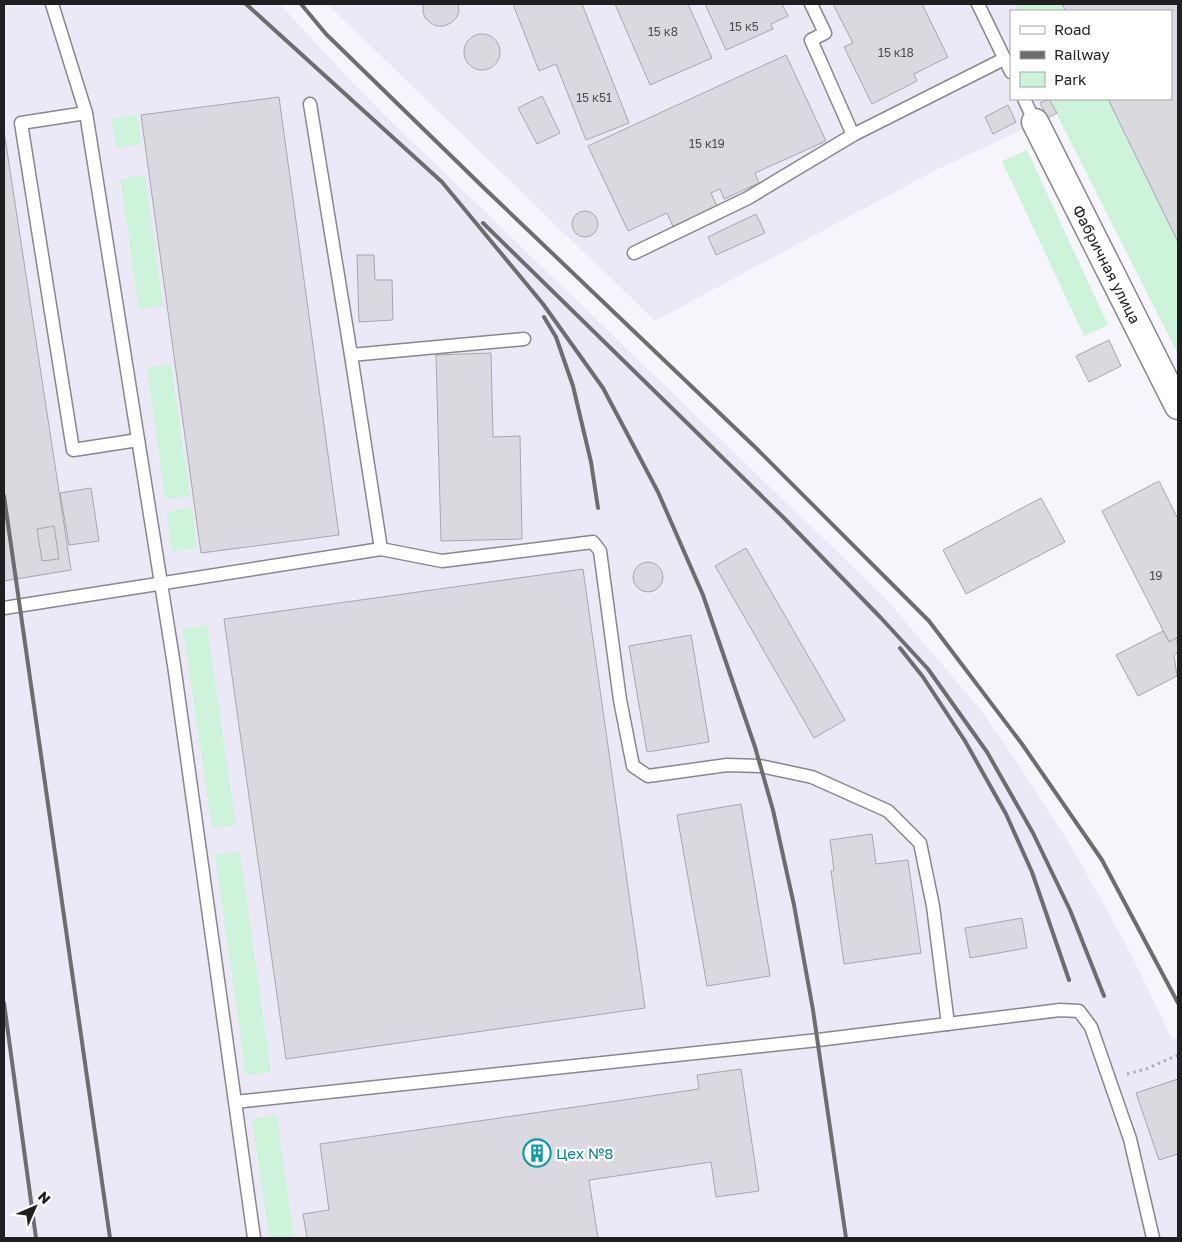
<svg xmlns="http://www.w3.org/2000/svg" width="1182" height="1242" viewBox="0 0 1182 1242" font-family="'Golos Text',sans-serif">
<style>
.built{fill:#ece9f7;fill-rule:evenodd}
.green{fill:#cdf3da}
.building{fill:#dad9df;stroke:#a7a6ac}
.lines{fill:none;stroke-linecap:round;stroke-linejoin:round}
.service-casing{stroke:#88878c;stroke-width:15}
.minor-casing{stroke:#88878c;stroke-width:29}
.path{stroke:#afaeb3;stroke-width:3;stroke-dasharray:2.5 4;stroke-linecap:butt}
.service{stroke:#fff;stroke-width:12}
.minor{stroke:#fff;stroke-width:26}
.rail{stroke:#6d6c6f;stroke-width:4}
.labels{text-anchor:middle;dominant-baseline:central;stroke-width:4.5;stroke-linejoin:round;paint-order:stroke}
.number-label{font-size:12px;fill:#4e4d50}
.street-label{font-size:15px;fill:#1f1e20;stroke:#fff}
.culture-label{font-size:15px;fill:#0d838f;stroke:#fff;text-anchor:start}
</style>
<rect width="100%" height="100%" fill="#f6f5fb"/>
<g class="built">
<path d="M4 4H280L361 92 884 597 981 710 1005 744 1074 851 1130 952 1172 1039 1178 1037V1238H4Z"/>
<path d="M327 4H1178V354L1057 113 932 172 655 321ZM1011 11H1171V99H1011Z"/>
</g>
<g class="green">
<path d="M1015 4H1062L1066 11H1018Z"/>
<path d="M1049 99H1108L1178 242V354Z"/>
<path d="M137 115 141 144 116 148 112 119Z"/>
<path d="M1027 150 1108 325 1084 336 1002 161Z"/>
<path d="M145 175 163 306 139 309 120 179Z"/>
<path d="M171 364 190 496 165 499 147 368Z"/>
<path d="M192 508 197 548 172 552 166 512Z"/>
<path d="M207 625 236 825 212 828 183 629Z"/>
<path d="M240 851 271 1072 246 1075 215 855Z"/>
<path d="M277 1116 294 1238H269L252 1119Z"/>
</g>
<g class="building">
<path d="M423 4H458L459 11 457 17 451 23 444 26H436L431 23 425 18 423 12Z"/>
<path d="M513 4H582L629 123 586 140 556 64 539 71Z"/>
<path d="M615 4H688L712 58 650 85Z"/>
<path d="M705 4H782L788 16 771 24 773 29 726 50Z"/>
<path d="M833 4H922L948 57 914 74 917 81 872 104 844 47 853 43Z"/>
<path d="M1062 4H1178V242L1108 99H1171V11H1066Z"/>
<circle cx="482" cy="52" r="18"/>
<path d="M786 55 826 141 755 173 759 183 724 199 720 189 711 193 718 209 674 229 667 213 628 231 588 146Z"/>
<path d="M542 96 560 133 537 144 518 108Z"/>
<path d="M279 97 339 535 201 553 141 115Z"/>
<path d="M1049 99 1057 113 1048 118 1040 103Z"/>
<path d="M1008 105 1016 122 993 134 985 117Z"/>
<path d="M4 131 71 570 4 581Z"/>
<circle cx="585" cy="224" r="13"/>
<path d="M756 214 765 233 716 255 708 237Z"/>
<path d="M357 255H374L375 280H392L393 320 359 322Z"/>
<path d="M1109 340 1121 366 1089 382 1076 356Z"/>
<path d="M491 353 493 437 520 436 522 539 441 541 436 355Z"/>
<path d="M1159 481 1178 519V637L1169 642 1102 511Z"/>
<path d="M91 488 99 541 69 545 60 493Z"/>
<path d="M1041 498 1065 542 966 594 943 550Z"/>
<path d="M54 526 59 559 42 561 37 529Z"/>
<path d="M746 548 845 720 814 738 715 566Z"/>
<circle cx="648" cy="577" r="15"/>
<path d="M583 569 645 1008 286 1059 224 619Z"/>
<path d="M1163 631 1169 642 1177 638 1178 652 1174 655 1177 676 1138 696 1116 655Z"/>
<path d="M691 635 709 742 647 752 629 646Z"/>
<path d="M741 804 770 976 707 986 677 815Z"/>
<path d="M872 834 876 864 908 860 921 953 844 964 831 871 834 870 830 840Z"/>
<path d="M1022 918 1027 948 970 958 965 928Z"/>
<path d="M741 1069 759 1191 716 1197 711 1162 589 1180 598 1238H307L303 1214 329 1210 320 1144 699 1089 697 1075Z"/>
<path d="M1178 1079V1154L1159 1160 1136 1093Z"/>
</g>
<g class="lines">
<g class="service-casing">
<g id="service">
<path d="M52 4 86 113 174 665 254 1238"/>
<path d="M811 4 825 33 811 40 853 135"/>
<path d="M978 4 1011 72"/>
<path d="M1024 99 1035 122"/>
<path d="M86 113 21 123 73 450 138 440"/>
<path d="M634 253 748 198 853 135 1004 59"/>
<path d="M351 355 524 339"/>
<path d="M381 549 442 561 593 542 600 551 620 700 633 766 648 776 727 765 760 766 812 777 888 811 920 843 933 906 948 1024"/>
<path d="M4 608 381 549 351 355 310 104"/>
<path d="M235 1102 818 1040 1060 1010 1079 1011 1091 1027 1130 1139 1153 1238"/>
</g>
</g>
<g class="minor-casing">
<path id="minor" d="M1035 122 1178 406"/>
</g>
<path class="path" d="M1127 1074 1146 1069 1178 1055"/>
<use href="#service" class="service"/>
<use href="#minor" class="minor"/>
<g class="rail">
<path d="M246 4 442 182 543 304 603 388 658 492 703 595 755 747 773 810 794 905 813 1010 846 1238"/>
<path d="M301 4 326 34 484 188 756 448 929 621 1022 744 1102 860 1178 1003"/>
<path d="M483 223 784 518 881 618 928 669 987 752 1033 833 1070 910 1104 996"/>
<path d="M544 317 556 337 573 386 591 462 598 508"/>
<path d="M4 496 110 1238"/>
<path d="M900 648 923 677 965 741 1006 814 1032 872 1069 980"/>
<path d="M4 1003 36 1238"/>
</g>
</g>
<defs>
<g id="building-ring" transform="scale(1.4375)"><circle r="9.5" fill="#fff" stroke="#0f9aa8" stroke-width="1.5"/><path d="M-4-6H4V6H1V3H-1V6H-4ZM-2.5-4.3h1.7v1.8h-1.7ZM.8-4.3h1.7v1.8H.8ZM-2.5-1h1.7V.8h-1.7ZM.8-1h1.7V.8H.8Z" fill="#0f9aa8"/></g>
</defs>
<g fill-rule="evenodd">
<use href="#building-ring" x="537" y="1153"/>
</g>
<g class="labels">
<g class="number-label">
<text x="744" y="26">15 к5</text>
<text x="663" y="31">15 к8</text>
<text x="896" y="52">15 к18</text>
<text x="594" y="97">15 к51</text>
<text x="707" y="143">15 к19</text>
<text x="1156" y="575">19</text>
</g>
<g class="street-label">
<text transform="translate(1107 264) rotate(63)">Фабричная улица</text>
</g>
<g class="culture-label">
<text x="556" y="1153">Цех №8</text>
</g>
</g>
<rect width="1182" height="1242" fill="none" stroke="#1f1e20" stroke-width="10"/>
<rect x="1010" y="10" width="162" height="90" fill="#ffffff" stroke="#a5a5a6"/>
<rect x="1020" y="26" width="25" height="8" fill="#ffffff" stroke="#a5a5a6"/>
<text x="1054" y="35" font-size="15" fill="#1f1e20">Road</text>
<rect x="1020" y="51" width="25" height="8" fill="#6d6c6f" stroke="#a5a5a6"/>
<text x="1054" y="60" font-size="15" fill="#1f1e20">Railway</text>
<rect x="1020" y="72" width="25" height="15" fill="#cdf3da" stroke="#a5a5a6"/>
<text x="1054" y="85" font-size="15" fill="#1f1e20">Park</text>
<g transform="translate(35 1207) rotate(45)" stroke="#ffffff" stroke-width="4" paint-order="stroke">
<path d="M0-4L9 19L0 12L-9 19Z" fill="#1f1e20"/>
<text y="-8" font-size="14" font-weight="bold" text-anchor="middle" fill="#1f1e20">N</text>
</g>
</svg>
